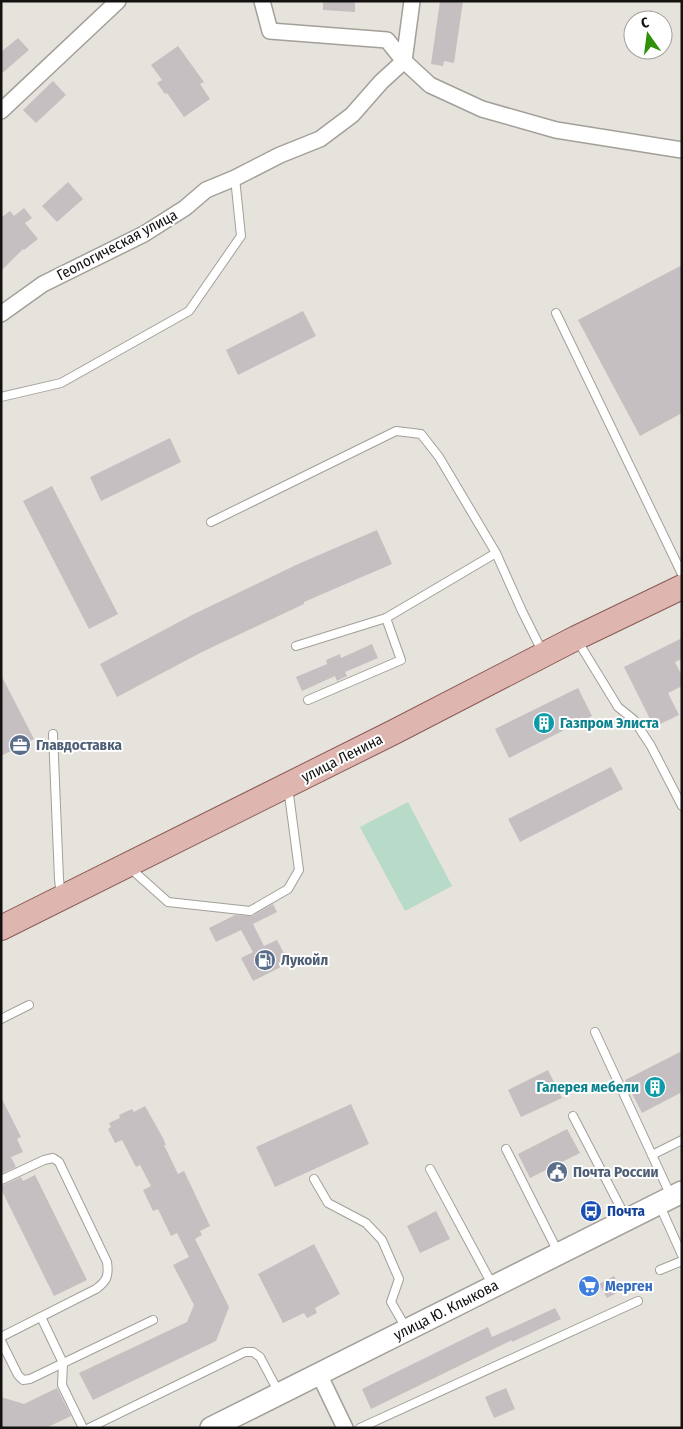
<svg xmlns="http://www.w3.org/2000/svg" width="683" height="1429" viewBox="0 0 683 1429" font-family="'Fira Sans Condensed',sans-serif">
<style>
.green{fill:#b8dac9}
.building{fill:#c6bfc1}
.lines{fill:none;stroke-linecap:round;stroke-linejoin:round}
.lane-casing{stroke:#a39f99;stroke-width:10}
.street-casing{stroke:#a39f99;stroke-width:18}
.secondary-casing{stroke:#a39f99;stroke-width:24}
.primary-casing{stroke:#8a5b56;stroke-width:26}
.lane{stroke:#fff;stroke-width:8}
.street{stroke:#fff;stroke-width:15}
.secondary{stroke:#fff;stroke-width:21}
.primary{stroke:#dfb5b0;stroke-width:24}
.labels{text-anchor:middle;dominant-baseline:central;stroke-width:4;stroke-linejoin:round;paint-order:stroke}
.street-label{font-size:15px;fill:#141210;stroke:#fff}
.culture-label{font-size:15px;font-weight:bold;fill:#0d838f;stroke:#fff;text-anchor:start}
.service-label{font-size:15px;font-weight:bold;fill:#4e5e75;stroke:#fff;text-anchor:start}
.transit-label{font-size:15px;font-weight:bold;fill:#164399;stroke:#fff;text-anchor:start}
.shop-label{font-size:15px;font-weight:bold;fill:#366cbe;stroke:#fff;text-anchor:start}
</style>
<rect width="100%" height="100%" fill="#e6e2dc"/>
<path class="green" d="M408 802 452 886 405 911 360 827Z"/>
<g class="building">
<path d="M323 1H355V12L323 10Z"/>
<path d="M440 1H463L454 63 444 61 443 66 431 64Z"/>
<path d="M18 38 29 50 1 74V52Z"/>
<path d="M178 46 204 82 200 84 210 99 184 117 167 93 165 94 157 83 162 80 151 65Z"/>
<path d="M53 81 66 95 36 123 23 110Z"/>
<path d="M68 182 83 199 57 222 42 206Z"/>
<path d="M24 208 32 218 25 223 38 239 24 250 23 249 1 271V218L10 211 14 216Z"/>
<path d="M682 265V413L640 436 578 320Z"/>
<path d="M303 311 316 336 238 375 226 350Z"/>
<path d="M170 438 181 462 101 501 90 477Z"/>
<path d="M52 486 118 614 89 629 23 501Z"/>
<path d="M377 530 392 564 304 602V604L202 652 117 697 100 664 194 614 296 565Z"/>
<path d="M682 638V659L675 662 682 676V686L668 693 679 715 654 727 624 667Z"/>
<path d="M372 644 378 658 345 672 347 676 337 681 335 676 302 691 296 677 327 664 326 660 340 654 341 658Z"/>
<path d="M1 675 34 739 1 756Z"/>
<path d="M578 688 592 716 509 758 495 729Z"/>
<path d="M611 767 623 789 520 842 508 819Z"/>
<path d="M273 904 277 912 253 924 264 946 277 940 289 963 253 981 241 958 253 952 241 930 216 942 209 928 235 915 252 916Z"/>
<path d="M682 1051V1092L642 1113 625 1080Z"/>
<path d="M548 1070 562 1098 521 1117 508 1090Z"/>
<path d="M1 1097 21 1137 17 1139 23 1152 11 1157 16 1167 1 1174Z"/>
<path d="M351 1104 369 1144 275 1187 256 1147Z"/>
<path d="M145 1106 163 1138 166 1145H164L178 1174 184 1171 210 1226 200 1231 202 1235 195 1239 229 1307 216 1341 93 1400 79 1373 187 1322 194 1305 173 1265 189 1257 177 1233 171 1236 158 1209 153 1211 143 1190 151 1186 140 1165 136 1167 122 1140 115 1143 108 1129 111 1127 109 1123 120 1118 119 1115 132 1109 134 1112Z"/>
<path d="M567 1129 580 1153 530 1178 518 1154Z"/>
<path d="M35 1175 87 1280 54 1296 1 1189V1186L21 1177 23 1181Z"/>
<path d="M436 1211 450 1239 420 1253 407 1226Z"/>
<path d="M314 1244 340 1294 315 1308 317 1313 307 1318 304 1313 283 1323 258 1274Z"/>
<path d="M614 1276 622 1290 607 1298 599 1284Z"/>
<path d="M555 1308 561 1319 512 1342V1340L371 1409 362 1389 488 1327 492 1337Z"/>
<path d="M57 1388 71 1416 46 1428H1V1397L24 1404Z"/>
<path d="M506 1388 515 1409 494 1418 485 1397Z"/>
</g>
<g class="lines">
<g class="lane-casing">
<g id="lane">
<path d="M556 313 682 574"/>
<path d="M1 397 61 383 189 311 241 236 235 178"/>
<path d="M211 522 396 431 421 434 439 457 496 553 522 611 543 653"/>
<path d="M577 640 618 707 634 720 651 746 682 806"/>
<path d="M296 646 386 618 496 553"/>
<path d="M308 700 401 660 386 618"/>
<path d="M53 734 59 879 60 888 63 894"/>
<path d="M130 868 168 902 250 911 288 889 299 870 288 787"/>
<path d="M1 1019 29 1005"/>
<path d="M595 1032 671 1196"/>
<path d="M573 1116 626 1218"/>
<path d="M506 1149 558 1252"/>
<path d="M652 1155 682 1140"/>
<path d="M430 1169 493 1286"/>
<path d="M314 1179 328 1203 366 1223 382 1240 399 1279 391 1302 406 1328"/>
<path d="M1 1180 44 1160 53 1158 59 1162 107 1262C109 1276 107 1281 96 1289L1 1337"/>
<path d="M660 1206 682 1255"/>
<path d="M660 1270 682 1261"/>
<path d="M41 1317 63 1363 62 1385 83 1428"/>
<path d="M1 1341 18 1375 23 1380 30 1379 153 1320"/>
<path d="M89 1428 245 1352H253L260 1357 279 1393"/>
<path d="M360 1428 638 1301"/>
</g>
</g>
<g class="street-casing">
<g id="street">
<path d="M262 1 270 31 387 40 404 61 430 85 482 109 556 130 682 150"/>
<path d="M404 61 412 1"/>
<path d="M1 111 118 1"/>
<path d="M1 314 43 284 144 234 185 208 206 190 235 178 280 155 320 139 352 115 381 82 404 61"/>
<path d="M319 1374 345 1428"/>
</g>
</g>
<g class="secondary-casing">
<path id="secondary" d="M211 1428 682 1192"/>
</g>
<g class="primary-casing">
<path id="primary" d="M1 928 394 732 576 638 682 587"/>
</g>
<use href="#lane" class="lane"/>
<use href="#street" class="street"/>
<use href="#secondary" class="secondary"/>
<use href="#primary" class="primary"/>
</g>
<defs>
<g id="building-disc" transform="scale(1.125)"><circle r="9.5" fill="#0f9aa8" stroke="#fff"/><path d="M-4-6H4V6H1V3H-1V6H-4ZM-2.5-4.3h1.7v1.8h-1.7ZM.8-4.3h1.7v1.8H.8ZM-2.5-1h1.7V.8h-1.7ZM.8-1h1.7V.8H.8Z" fill="#fff"/></g>
<g id="office-disc" transform="scale(1.125)"><circle r="9.5" fill="#5c6f8a" stroke="#fff"/><path d="M-6-3h4V-5.5h4V-3h4V5H-6ZM-1-4.5V-3h2v-1.5ZM-6 0V1H6V0Z" fill="#fff"/></g>
<g id="fuel-disc" transform="scale(1.125)"><circle r="9.5" fill="#5c6f8a" stroke="#fff"/><path d="M-5.5-6h7V0h2V4h1.3V-2.5L3-4.5l.8-.8L6-3V5H2.5V1h-1V6h-7ZM-4.2-4.7v3.2H.2V-4.7Z" fill="#fff"/></g>
<g id="civic-disc" transform="scale(1.125)"><circle r="9.5" fill="#5c6f8a" stroke="#fff"/><path d="M-.6-6.5H3V-4.5H.6V-3L4-1V1h2V6H-6V1h2V-1L-.6-3ZM-1.2 2.5V6h2.4V2.5Z" fill="#fff"/></g>
<g id="bus-disc" transform="scale(1.125)"><circle r="9.5" fill="#1a4fb4" stroke="#fff"/><path d="M-5-6H5V4H4V6H2V4H-2V6H-4V4H-5ZM-3.5-4V0h7V-4ZM-3.5 1.2v1.5H-2V1.2ZM2 1.2v1.5H3.5V1.2Z" fill="#fff"/></g>
<g id="supermarket-disc" transform="scale(1.125)"><circle r="9.5" fill="#3f7fe0" stroke="#fff"/><path d="M-6-5.5h2.5l.6 2H6L4.5 2H-2.5L-4.4-4H-6ZM-1.5 3.2a1.3 1.3 0 1 0 .1 0ZM3 3.2a1.3 1.3 0 1 0 .1 0Z" fill="#fff"/></g>
</defs>
<g fill-rule="evenodd">
<use href="#building-disc" x="544" y="723"/>
<use href="#office-disc" x="20" y="745"/>
<use href="#fuel-disc" x="265" y="960"/>
<use href="#building-disc" x="655" y="1087"/>
<use href="#civic-disc" x="557" y="1172"/>
<use href="#bus-disc" x="591" y="1211"/>
<use href="#supermarket-disc" x="589" y="1286"/>
</g>
<g class="labels">
<g class="street-label">
<text transform="translate(117 245) rotate(-28)">Геологическая улица</text>
<text transform="translate(342 758) rotate(-27)">улица Ленина</text>
<text transform="translate(446 1310) rotate(-27)">улица Ю. Клыкова</text>
</g>
<g class="culture-label">
<text x="560" y="723">Газпром Элиста</text>
<text x="639" y="1087" text-anchor="end">Галерея мебели</text>
</g>
<g class="service-label">
<text x="36" y="745">Главдоставка</text>
<text x="281" y="960">Лукойл</text>
<text x="573" y="1172">Почта России</text>
</g>
<g class="transit-label">
<text x="607" y="1211">Почта</text>
</g>
<g class="shop-label">
<text x="605" y="1286">Мерген</text>
</g>
</g>
<rect width="683" height="1429" fill="none" stroke="#141210" stroke-width="5"/>
<g transform="translate(648 35) rotate(346)"><circle r="24" fill="#ffffff" stroke="#a1a09f"/>
<path d="M0-4L9 19L0 12L-9 19Z" fill="#31900a"/>
<text y="-8" font-size="14" font-weight="bold" text-anchor="middle" fill="#141210">С</text>
</g>
</svg>
